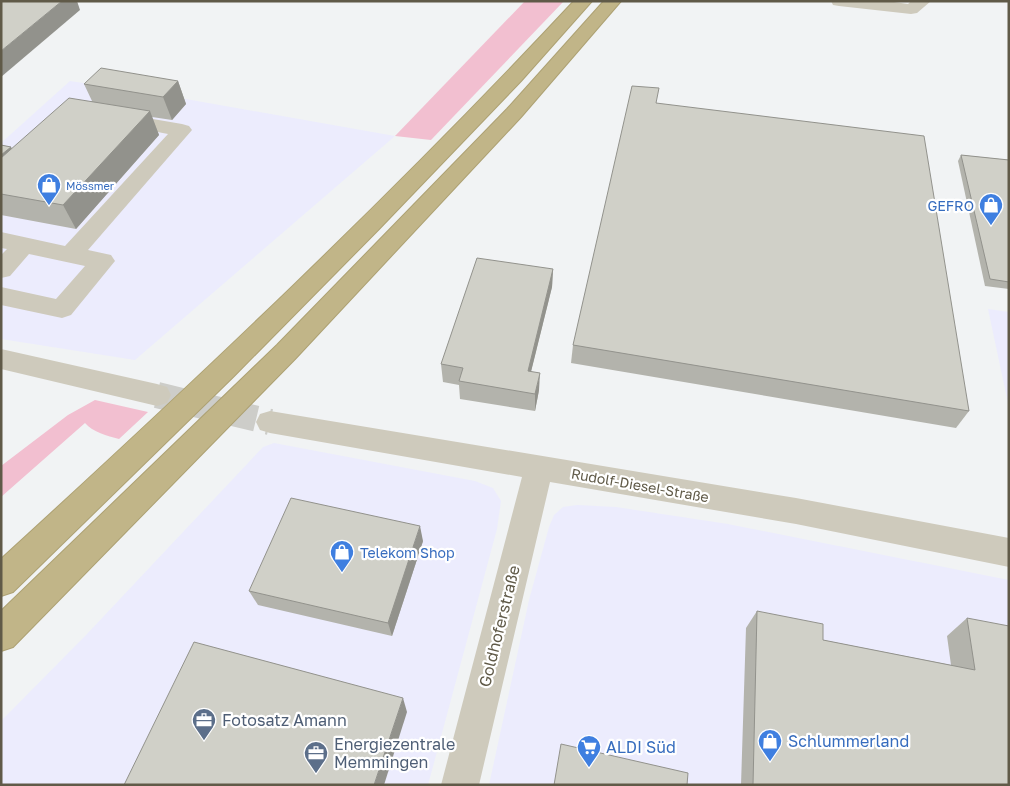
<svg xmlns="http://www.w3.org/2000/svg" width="1010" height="786" viewBox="0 0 1010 786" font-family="'Golos Text',sans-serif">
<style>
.commercial{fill:#ececfd}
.green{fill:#f2bfd0}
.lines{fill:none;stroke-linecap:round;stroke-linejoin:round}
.minor-tunnel{stroke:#cdcdc9;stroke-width:26;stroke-dasharray:26 12;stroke-linecap:butt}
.highway-casing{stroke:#ada173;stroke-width:2}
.minor{fill:#cecabc;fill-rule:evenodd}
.highway{fill:#c1b588;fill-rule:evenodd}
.wall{fill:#b3b3ac}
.shaded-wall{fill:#92928c}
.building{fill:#d0d0c8;stroke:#92928c}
.labels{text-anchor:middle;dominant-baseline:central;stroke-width:4.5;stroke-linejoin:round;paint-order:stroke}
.far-shop-label{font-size:11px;fill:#366cbe;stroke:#fff;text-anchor:start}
.shop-label{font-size:14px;fill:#366cbe;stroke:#fff;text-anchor:end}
.street-label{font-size:14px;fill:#605a48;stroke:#fff}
.near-street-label{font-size:16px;fill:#605a48;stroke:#fff}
.near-service-label{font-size:16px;fill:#4e5e75;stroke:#fff;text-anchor:start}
.near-shop-label{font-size:16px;fill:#366cbe;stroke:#fff;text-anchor:start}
</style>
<rect width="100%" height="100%" fill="#f1f3f4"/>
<g class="commercial">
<path d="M70 81 169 96 395 136 135 360 1 339V143Z"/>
<path d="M988 309 1009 312V408Z"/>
<path d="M274 443 475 481 493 488 501 501 497 529 428 785H1V721L87 634 263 447Z"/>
<path d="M577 505 616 507 728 524 1009 580V785H489L529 600 549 527 554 515 563 507Z"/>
</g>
<g class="green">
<path d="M525 1H564L431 140 395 136Z"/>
<path d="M95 400 148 412 119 439C107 436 93 432 85 423L1 497V466L68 415Z"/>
</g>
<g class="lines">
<path class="minor-tunnel" d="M157 395 270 422"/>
<g class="highway-casing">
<g id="highway">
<path d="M574 1H592L521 81 379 229 234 376 13 592 1 596V559C198 379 392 196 574 1Z"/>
<path d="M604 1H621L521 117 295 359 13 647 1 651V611L277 345 507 109Z"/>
</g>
</g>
<g class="minor">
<path d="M831 1H887L908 4 911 1H931L917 13 911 14 839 6 833 5Z"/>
<path d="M118 113 182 124 189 126 192 130 88 250 111 255 115 261 71 315 62 318 1 305V287L56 299 85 266 29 254 10 276 1 278V255L7 249 1 248V232L65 246 168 134 111 123 108 119 111 115Z"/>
<path d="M1 349 157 384 167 387 171 395 167 403 157 406 1 369Z"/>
<path d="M270 411 796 498 1009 538V567L796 524 550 482 479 785H441L522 477 270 433 260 430 256 422 260 414Z"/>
</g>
<use href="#highway" class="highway"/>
</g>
<g class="wall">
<path d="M178 81 186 104 172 120 152 117 159 135 76 229 1 215V145L11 147 12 149 92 101 84 84Z"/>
<path d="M656 103 969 411 956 428 571 363 573 345Z"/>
<path d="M961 155 1009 160V289L985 286 958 161Z"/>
<path d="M553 269 552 287 531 371 539 390 535 411 460 399 459 385 443 382 441 364Z"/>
<path d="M423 541 392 636 258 605 249 591Z"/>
<path d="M757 611 823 640 951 665 947 636 967 618 1009 785H741L746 628Z"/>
</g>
<g class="shaded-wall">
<path d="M62 1H77L80 10 1 77V51Z"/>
<path d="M178 81 186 104 172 120 163 97Z"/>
<path d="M150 111 159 135 76 229 63 205Z"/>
<path d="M11 147 14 153 1 165V155Z"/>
<path d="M553 269 552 287 527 388 528 371Z"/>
<path d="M540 373 539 390 535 411V394Z"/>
<path d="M420 526 423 541 392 636 388 623Z"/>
<path d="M403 698 407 712 384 785H374Z"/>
</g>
<g class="building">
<path d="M1 1H62L1 51Z"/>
<path d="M101 68 178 81 163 97 84 84Z"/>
<path d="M632 86 659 88 656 103 924 136 969 411 573 345Z"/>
<path d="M69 98 150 111 63 205 1 194V158Z"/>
<path d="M1 145 11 147 1 155Z"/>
<path d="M961 155 1009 160V282L990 279Z"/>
<path d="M477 258 553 269 528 371 540 373 535 394 459 381 463 368 441 364Z"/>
<path d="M291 498 420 526 388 623 249 591Z"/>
<path d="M757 611 823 624V640L975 670 967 618 1009 626V785H753Z"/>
<path d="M194 642 403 698 374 785H124Z"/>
<path d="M561 744 688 773 687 785H554Z"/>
</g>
<defs>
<g id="shop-pin" transform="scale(1.25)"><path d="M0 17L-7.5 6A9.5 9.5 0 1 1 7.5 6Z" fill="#3f7fe0" stroke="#fff"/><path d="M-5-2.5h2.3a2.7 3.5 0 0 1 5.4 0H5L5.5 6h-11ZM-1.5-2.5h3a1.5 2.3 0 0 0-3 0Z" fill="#fff"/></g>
<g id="office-pin" transform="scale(1.25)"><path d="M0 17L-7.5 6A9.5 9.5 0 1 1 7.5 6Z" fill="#5c6f8a" stroke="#fff"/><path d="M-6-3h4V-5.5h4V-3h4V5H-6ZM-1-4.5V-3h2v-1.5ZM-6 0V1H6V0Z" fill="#fff"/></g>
<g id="supermarket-pin" transform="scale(1.25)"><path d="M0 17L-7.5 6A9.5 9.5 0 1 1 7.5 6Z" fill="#3f7fe0" stroke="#fff"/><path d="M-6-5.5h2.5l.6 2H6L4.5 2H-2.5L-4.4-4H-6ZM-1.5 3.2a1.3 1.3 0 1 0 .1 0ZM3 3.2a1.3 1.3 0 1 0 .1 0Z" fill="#fff"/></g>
</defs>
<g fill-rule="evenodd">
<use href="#shop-pin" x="49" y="185"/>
<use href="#shop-pin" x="991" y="205"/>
<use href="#shop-pin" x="342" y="552"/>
<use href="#office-pin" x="204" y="720"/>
<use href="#shop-pin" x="770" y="741"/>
<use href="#supermarket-pin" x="589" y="747"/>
<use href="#office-pin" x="316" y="753"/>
</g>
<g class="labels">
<g class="far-shop-label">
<text x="66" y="185">Mössmer</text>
</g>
<g class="shop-label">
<text x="974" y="205">GEFRO</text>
<text x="360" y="552" text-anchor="start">Telekom Shop</text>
</g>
<g class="street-label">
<text transform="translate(640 485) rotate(10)">Rudolf-Diesel-Straße</text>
</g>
<g class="near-street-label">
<text transform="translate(499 626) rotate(-76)">Goldhoferstraße</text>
</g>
<g class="near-service-label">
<text x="222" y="720">Fotosatz Amann</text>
<text x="334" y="744">Energiezentrale<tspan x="334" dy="18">Memmingen</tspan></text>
</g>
<g class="near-shop-label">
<text x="788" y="741">Schlummerland</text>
<text x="606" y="747">ALDI Süd</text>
</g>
</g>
<rect width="1010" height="786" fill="none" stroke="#605a48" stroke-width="5"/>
</svg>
